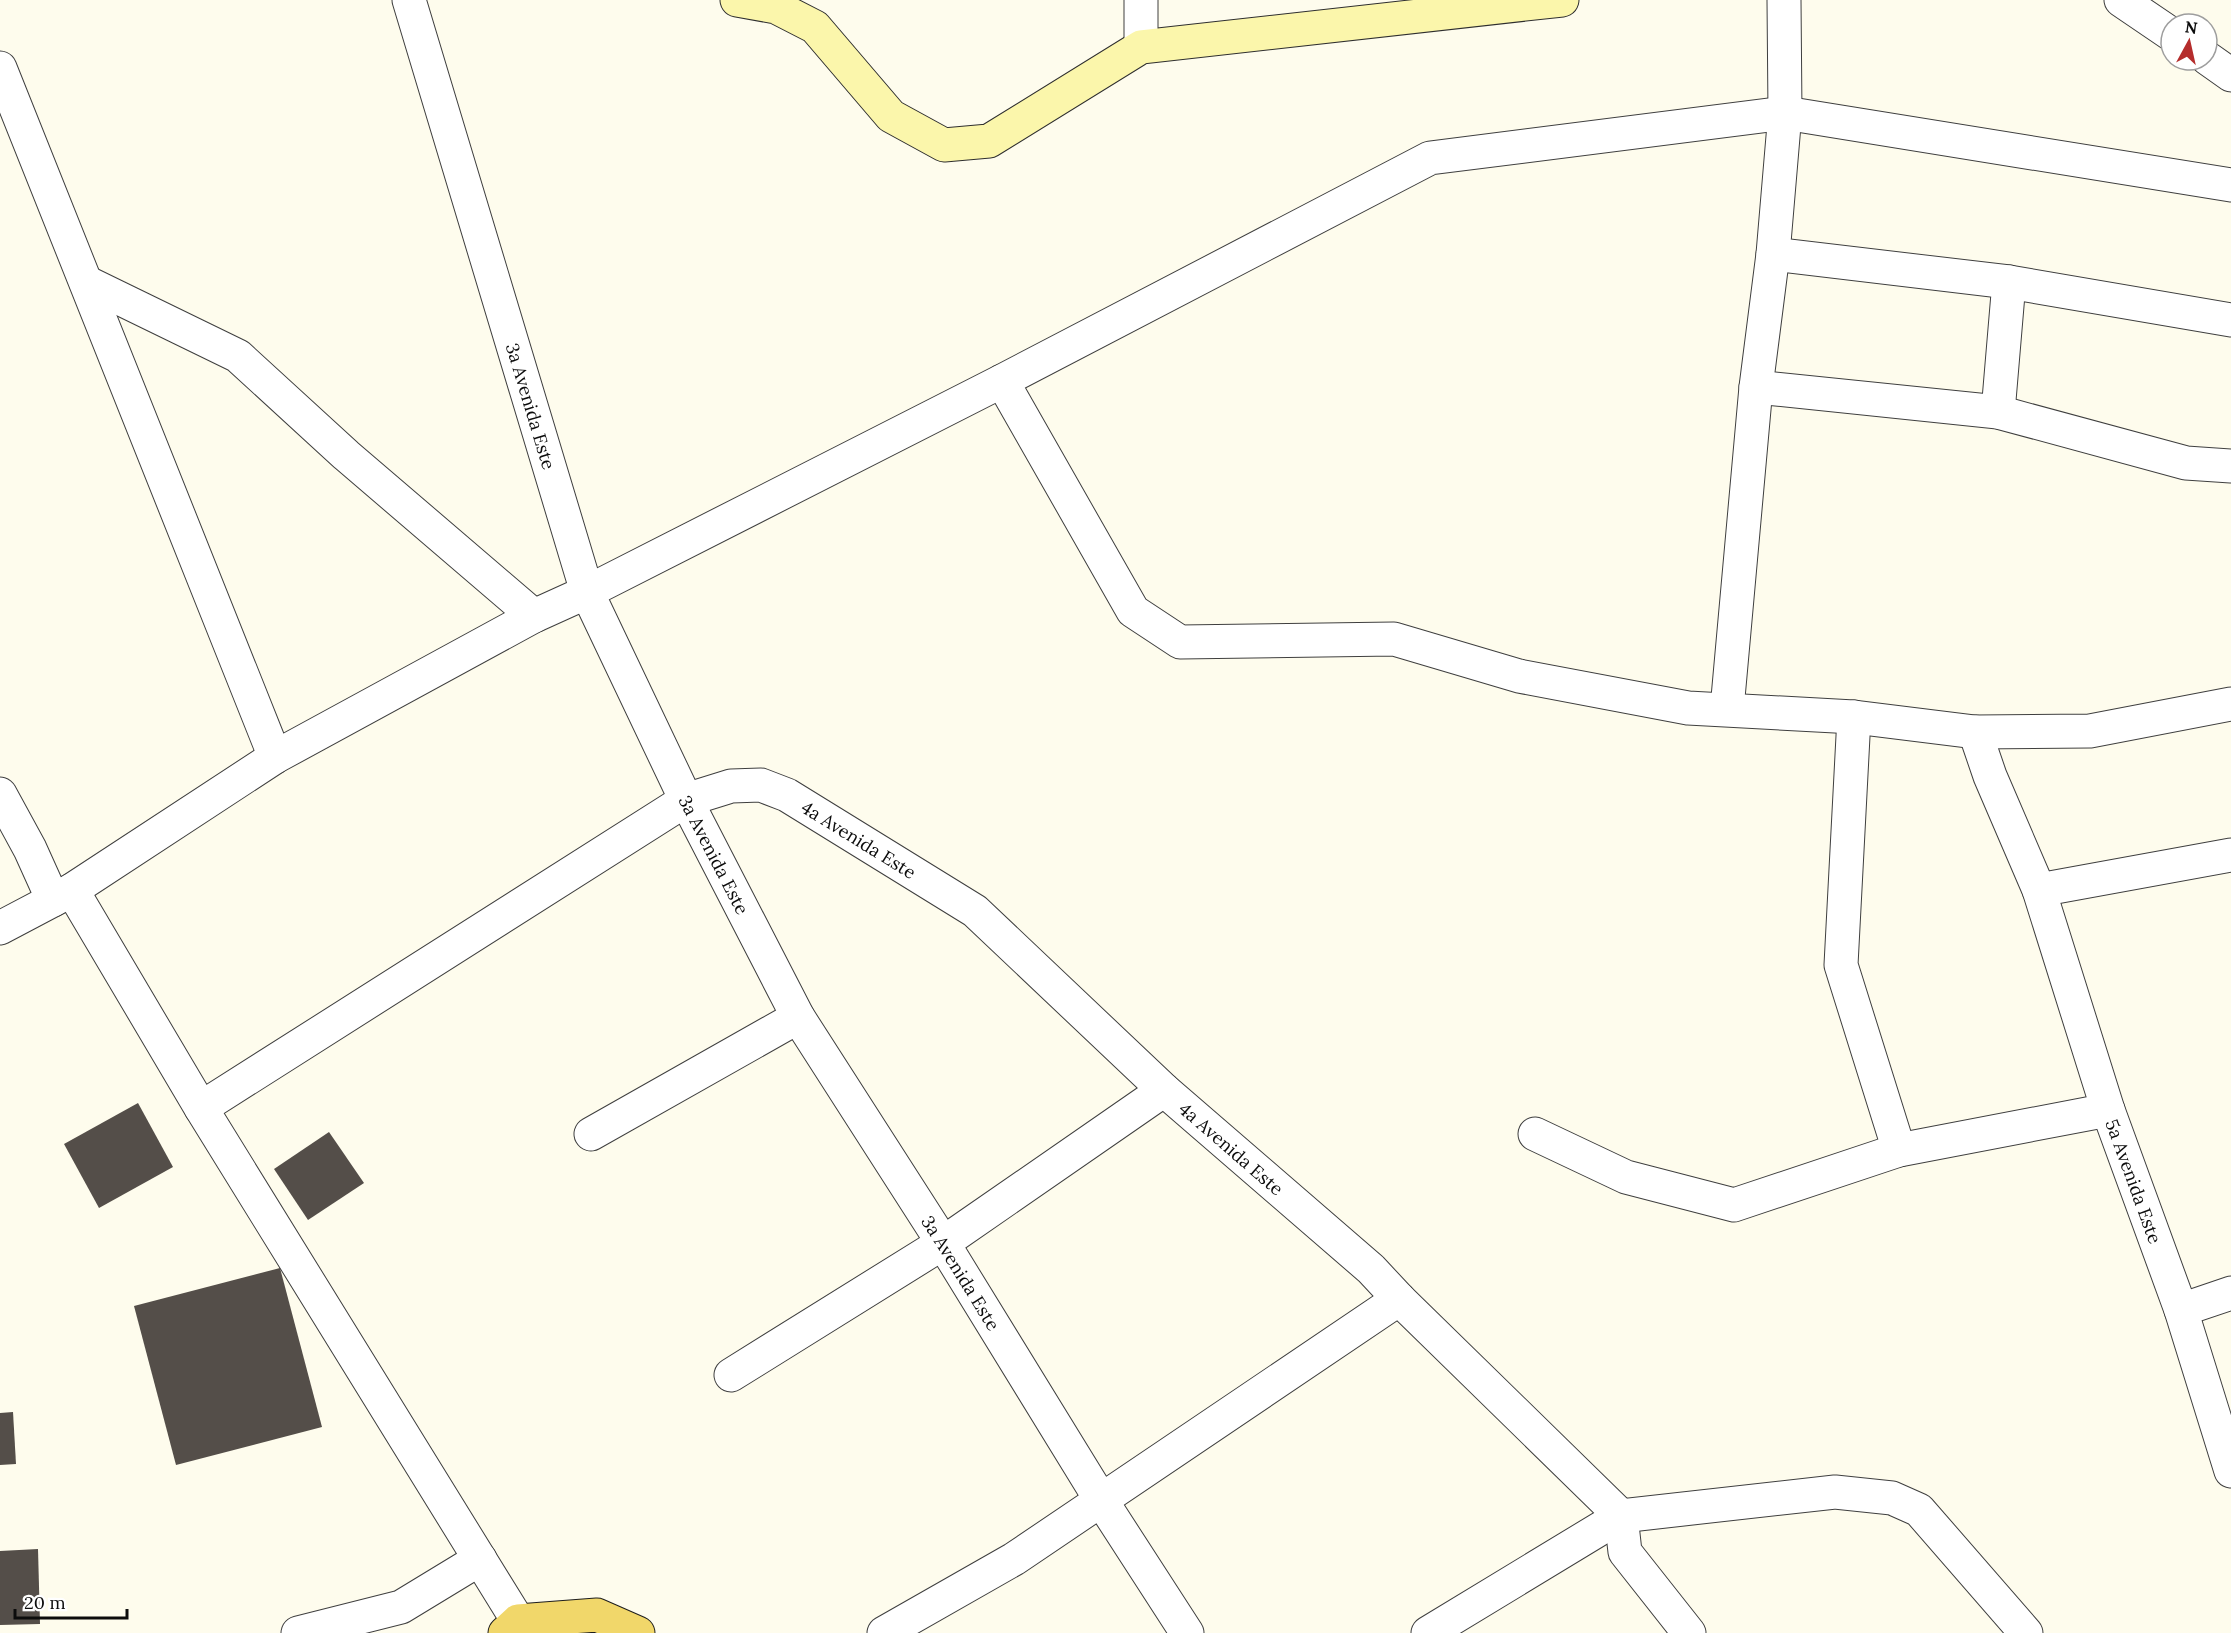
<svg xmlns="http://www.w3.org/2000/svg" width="2231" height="1633" viewBox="0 0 2231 1633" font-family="Lora,serif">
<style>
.building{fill:#544e49}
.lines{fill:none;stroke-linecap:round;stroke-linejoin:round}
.minor-casing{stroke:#3f3f3f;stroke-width:35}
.secondary-casing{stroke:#2e2e2e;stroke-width:35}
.primary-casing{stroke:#1d1d1d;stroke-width:35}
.minor{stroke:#fff;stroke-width:33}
.secondary{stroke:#fbf6ab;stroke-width:33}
.primary{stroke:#f1d76a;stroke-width:33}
.labels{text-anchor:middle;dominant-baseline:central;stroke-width:6;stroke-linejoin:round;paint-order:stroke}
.street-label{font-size:18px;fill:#0c0c0c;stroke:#fff}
</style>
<rect width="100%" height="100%" fill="#fefced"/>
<g class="building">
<path d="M138 1103 173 1167 99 1208 64 1144Z"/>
<path d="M329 1132 364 1183 308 1220 274 1169Z"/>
<path d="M280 1268 322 1427 176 1465 134 1306Z"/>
<path d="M13 1412 16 1464 0 1465V1413Z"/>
<path d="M38 1549 40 1624 0 1625V1551Z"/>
</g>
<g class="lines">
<g class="minor-casing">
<g id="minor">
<path id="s1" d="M409 0 587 592 686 800 798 1017 943 1243 1101 1500 1187 1633"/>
<path d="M1141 0V47"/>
<path d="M2121 0 2171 34"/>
<path d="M2207 58 2231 75"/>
<path d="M0 68 275 757"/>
<path d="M1773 254 2009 282 2231 320"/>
<path d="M86 282 238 356 346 455 534 616"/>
<path d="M1002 381 1133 611 1180 642 1394 639 1519 676 1688 708 1854 717 1975 732 2090 731 2231 704"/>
<path d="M1756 387 1998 412 2186 463 2231 466"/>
<path d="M1998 412 2009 282"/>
<path d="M1727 709 1756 387 1773 254 1785 113 1784 0"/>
<path d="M1854 717 1841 965 1899 1150"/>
<path id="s2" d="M1975 732 1990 776 2039 890 2108 1110 2181 1310 2231 1471"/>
<path d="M0 794 30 849 53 900"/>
<path d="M72 890 201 1108 518 1621"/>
<path d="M2039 890 2231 855"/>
<path d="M0 928 72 890 275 757 534 616 587 592 1002 381 1430 158 1785 113 2231 185"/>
<path id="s3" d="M201 1108 686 800 731 786 761 785 787 795 975 911 1164 1090 1371 1269 1399 1299 1621 1516 1625 1552 1689 1633"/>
<path d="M591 1134 798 1017"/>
<path d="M1535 1134 1626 1177 1734 1205 1899 1150 2108 1110"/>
<path d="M2181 1310 2231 1293"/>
<path d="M731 1375 943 1243 1164 1090"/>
<path d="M298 1633 401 1607 480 1559"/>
<path d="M884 1633 1014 1559 1399 1299"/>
<path d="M1428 1633 1621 1516 1835 1492 1892 1498 1919 1510 2026 1633"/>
</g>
</g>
<g class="secondary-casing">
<path id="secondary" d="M737 0 776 7 815 27 891 116 944 145 989 141 1141 47 1562 0"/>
</g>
<g class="primary-casing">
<path id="primary" d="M505 1633 518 1621 597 1615 638 1633"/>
</g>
<use href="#minor" class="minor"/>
<use href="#secondary" class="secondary"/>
<use href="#primary" class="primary"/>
</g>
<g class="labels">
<g class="street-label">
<text stroke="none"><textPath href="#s1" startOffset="424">3a Avenida Este</textPath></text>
<text stroke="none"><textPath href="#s3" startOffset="764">4a Avenida Este</textPath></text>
<text stroke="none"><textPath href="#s1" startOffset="910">3a Avenida Este</textPath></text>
<text stroke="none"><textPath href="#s3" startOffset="1250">4a Avenida Este</textPath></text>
<text stroke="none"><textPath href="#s2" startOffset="477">5a Avenida Este</textPath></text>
<text stroke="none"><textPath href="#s1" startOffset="1396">3a Avenida Este</textPath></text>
</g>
</g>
<g transform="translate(2189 42) rotate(8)"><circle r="28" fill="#ffffff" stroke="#9e9e9e" stroke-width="1.5"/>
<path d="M0-4.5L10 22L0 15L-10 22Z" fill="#b52d2c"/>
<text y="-9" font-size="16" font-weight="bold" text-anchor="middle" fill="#0c0c0c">N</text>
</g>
<path d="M15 1609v9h112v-9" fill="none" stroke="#0c0c0c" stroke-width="3"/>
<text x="24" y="1609" font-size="18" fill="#0c0c0c" stroke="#ffffff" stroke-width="4.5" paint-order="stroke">20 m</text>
</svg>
